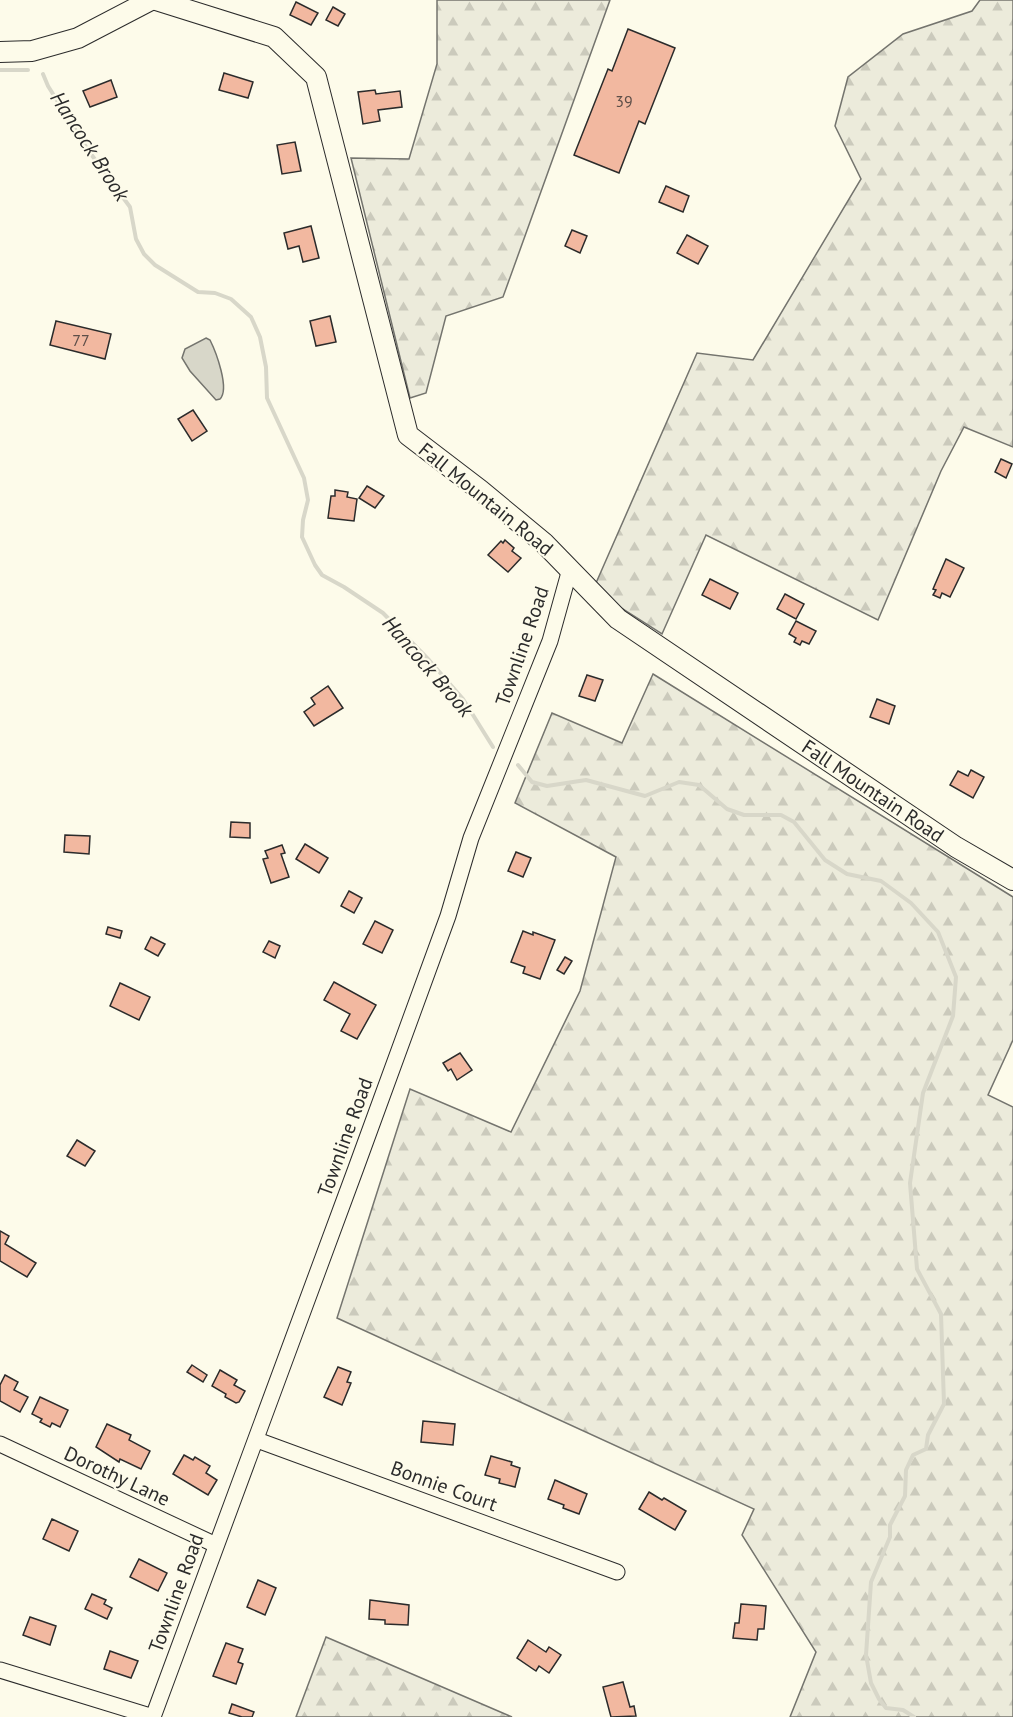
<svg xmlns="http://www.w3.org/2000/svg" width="1013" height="1717" viewBox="0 0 1013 1717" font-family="'PT Sans',sans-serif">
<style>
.forest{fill:url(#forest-firs);stroke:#74746e;stroke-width:1.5}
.water{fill:#d8d7c9;stroke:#74746e;stroke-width:1.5}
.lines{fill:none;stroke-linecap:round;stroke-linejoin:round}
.stream{stroke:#d8d7c9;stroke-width:4}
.building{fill:#f2b8a0;stroke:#2b2b2b;stroke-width:1.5}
.minor-casing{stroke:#2b2b2b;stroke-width:17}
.major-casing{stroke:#2b2b2b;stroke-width:22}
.minor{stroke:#fdfbea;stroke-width:15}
.major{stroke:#fdfbea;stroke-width:20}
.labels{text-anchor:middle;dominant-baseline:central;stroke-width:4.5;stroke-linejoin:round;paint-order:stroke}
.number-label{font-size:16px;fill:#5d4e48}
.street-label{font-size:20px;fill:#2b2b2b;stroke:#fdfbea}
.water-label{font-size:21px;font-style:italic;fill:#2b2b2b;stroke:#fdfbea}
</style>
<defs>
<pattern id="forest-firs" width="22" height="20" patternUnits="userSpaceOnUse" patternTransform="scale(1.5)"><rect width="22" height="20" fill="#ecebdb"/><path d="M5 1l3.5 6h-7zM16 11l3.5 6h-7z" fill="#cbcabc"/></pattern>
</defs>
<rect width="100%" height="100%" fill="#fdfbea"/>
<g class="forest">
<path d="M437 0H610L503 297 446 316 426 393 410 398 351 158 409 159 437 64Z"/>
<path d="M980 0H1013V447L964 427 941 471 878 620 706 535 662 634 618 606 596 583 697 353 753 360 861 179 835 126 848 77 903 34 972 11Z"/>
<path d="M653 674 1013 897V1040L988 1095 1013 1107V1717H790L816 1652 742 1535 754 1509 337 1318 410 1089 511 1132 580 991 616 857 515 803 552 713 622 743Z"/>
<path d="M326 1637 512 1717H296Z"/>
</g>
<path class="water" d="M206 338 210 340C216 352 230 389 220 399L216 400 190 371 182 358 185 349Z"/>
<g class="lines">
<g class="stream">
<path d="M0 70H28"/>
<path d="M43 74 48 86 88 150 130 207 136 239 144 254 155 265 198 292 215 293 231 299 251 317 260 337 266 367 267 398 304 478 308 500 303 520 302 537 315 565 322 575 344 587 383 613 429 660 463 699 493 747"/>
<path d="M518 765 532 782 547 786 586 780 645 796 679 782 699 785 727 809 744 815H781L794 822 825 860 847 874 881 881 911 903 938 932 956 977 953 1016 923 1093 910 1183 917 1269 941 1314 944 1404 928 1435 926 1449 913 1455 906 1470 905 1496 890 1525V1537L871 1582 866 1655 871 1683 879 1699 886 1708 903 1710 914 1717"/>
</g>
</g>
<g class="building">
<path d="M296 2 318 13 311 25 290 15Z"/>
<path d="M333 7 345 14 338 26 326 20Z"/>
<path d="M628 29 675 48 645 124 639 121 619 173 574 155 608 69 612 71Z"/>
<path d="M224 73 253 82 248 98 219 90Z"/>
<path d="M111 80 117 97 90 107 83 91Z"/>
<path d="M375 90 376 94 400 91 402 107 378 110 380 121 363 124 358 92Z"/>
<path d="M295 142 301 171 282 174 277 145Z"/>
<path d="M666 186 689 196 683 212 659 202Z"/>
<path d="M311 226 319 258 303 262 299 246 288 249 284 233Z"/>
<path d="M572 230 587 236 580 253 565 246Z"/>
<path d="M687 235 708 246 698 264 677 253Z"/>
<path d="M330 316 336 342 316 346 310 321Z"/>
<path d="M56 321 111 334 105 359 50 345Z"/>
<path d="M193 410 207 431 192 441 178 419Z"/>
<path d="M1001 459 1012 464 1006 478 995 472Z"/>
<path d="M367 486 384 496 375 508 359 498Z"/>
<path d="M335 490 348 492 347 497 357 499 354 521 328 518 331 496H335Z"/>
<path d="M505 540 514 548 512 551 521 558 508 572 488 555 501 541 503 543Z"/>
<path d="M946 559 964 568 950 597 942 593 940 598 933 595 936 590 933 589Z"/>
<path d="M710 579 738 593 730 609 702 595Z"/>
<path d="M785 594 804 604 796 619 777 609Z"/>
<path d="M796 621 816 631 809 644 802 641 800 645 794 642 796 638 789 634Z"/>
<path d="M587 675 603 680 595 701 579 696Z"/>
<path d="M328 686 343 708 314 726 304 712 315 704 311 698Z"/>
<path d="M877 699 895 706 889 724 870 717Z"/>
<path d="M971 770 984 777 973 798 950 785 958 771 968 776Z"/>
<path d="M231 822 250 823V838L230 837Z"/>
<path d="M65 835 90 836 89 854 64 852Z"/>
<path d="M305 844 328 858 319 873 296 859Z"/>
<path d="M282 845 285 853 281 854 289 877 271 883 263 859 268 858 265 851Z"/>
<path d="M516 852 531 858 523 877 508 871Z"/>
<path d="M349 891 362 898 354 913 341 906Z"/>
<path d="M375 921 393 930 382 953 363 944Z"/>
<path d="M108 927 122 931 120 938 106 934Z"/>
<path d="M523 931 533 935V932L555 940 540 979 523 973 525 967 511 962Z"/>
<path d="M151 937 165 944 158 956 145 949Z"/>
<path d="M269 941 280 946 275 958 263 952Z"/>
<path d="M565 957 572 961 564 974 557 970Z"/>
<path d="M334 982 376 1005 357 1039 341 1031 350 1014 324 1000Z"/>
<path d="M120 983 150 997 139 1020 110 1006Z"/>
<path d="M460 1053 472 1070 457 1080 451 1069 448 1071 443 1063Z"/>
<path d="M77 1140 95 1151 85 1166 67 1156Z"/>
<path d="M0 1231 9 1236 5 1244 36 1263 27 1277 0 1261Z"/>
<path d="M192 1365 207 1375 203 1382 187 1372Z"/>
<path d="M338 1367 351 1372 347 1382 351 1383 342 1405 324 1397Z"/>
<path d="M220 1370 237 1380 234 1385 245 1391 239 1402 236 1403 225 1397 226 1394 212 1386Z"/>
<path d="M5 1375 18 1382 14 1390 28 1397 20 1412 0 1401V1385Z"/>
<path d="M40 1397 68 1410 60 1427 52 1423 50 1427 40 1422 42 1419 32 1414Z"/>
<path d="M423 1421 455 1424 453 1445 421 1442Z"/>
<path d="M107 1424 131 1435 129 1440 150 1451 141 1469 120 1459 119 1462 96 1447Z"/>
<path d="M184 1455 193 1460 195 1457 210 1466 206 1473 217 1480 208 1495 173 1474Z"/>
<path d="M491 1456 512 1462 511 1465 520 1468 515 1487 499 1483 500 1479 485 1475Z"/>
<path d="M555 1480 587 1494 579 1514 563 1508 564 1505 548 1499Z"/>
<path d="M649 1492 662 1500 664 1498 686 1511 675 1530 639 1509Z"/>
<path d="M52 1519 78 1531 69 1551 43 1539Z"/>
<path d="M139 1559 167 1573 158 1591 130 1577Z"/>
<path d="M258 1580 276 1588 265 1615 247 1607Z"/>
<path d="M92 1594 106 1600 104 1604 112 1608 107 1619 85 1609Z"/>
<path d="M370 1600 409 1605 408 1625 385 1624V1620L369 1619Z"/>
<path d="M741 1604 766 1606 764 1629H758L757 1640 733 1638 735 1623H739Z"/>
<path d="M30 1617 56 1626 50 1645 23 1635Z"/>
<path d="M528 1640 546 1652 549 1647 561 1655 549 1673 539 1666 536 1671 517 1658Z"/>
<path d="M226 1643 243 1649 238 1662 243 1664 236 1684 213 1676Z"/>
<path d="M110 1651 138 1661 131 1678 104 1669Z"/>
<path d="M623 1682 630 1707 634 1706 636 1716 611 1717 603 1687Z"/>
<path d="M232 1704 254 1712 252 1717H242L229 1713Z"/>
</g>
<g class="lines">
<g class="minor-casing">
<g id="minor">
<path d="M257 1440 617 1572"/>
<path d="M0 1444 216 1545"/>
<path d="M0 1670 153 1717"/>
<path d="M153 1717 356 1168 448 916 471 838 550 641 570 569"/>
</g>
</g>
<g class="major-casing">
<g id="major">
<path d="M156 0 274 37 316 77 408 435 480 490 544 543 618 619 956 847 1013 880"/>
<path d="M0 52 32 51 78 38 151 0"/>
</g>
</g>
<use href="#minor" class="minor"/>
<use href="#major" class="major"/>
</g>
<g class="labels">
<g class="number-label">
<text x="624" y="101">39</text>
<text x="81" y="340">77</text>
</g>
<g class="street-label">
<text transform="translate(486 499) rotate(39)">Fall Mountain Road</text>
<text transform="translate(522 646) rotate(-71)">Townline Road</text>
<text transform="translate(873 791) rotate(34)">Fall Mountain Road</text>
<text transform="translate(345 1137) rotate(-70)">Townline Road</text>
<text transform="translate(117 1476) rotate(25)">Dorothy Lane</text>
<text transform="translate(444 1486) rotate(20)">Bonnie Court</text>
<text transform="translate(176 1593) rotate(-70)">Townline Road</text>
</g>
<g class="water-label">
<text transform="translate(90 146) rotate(57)">Hancock Brook</text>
<text transform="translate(428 666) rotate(49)">Hancock Brook</text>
</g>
</g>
</svg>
